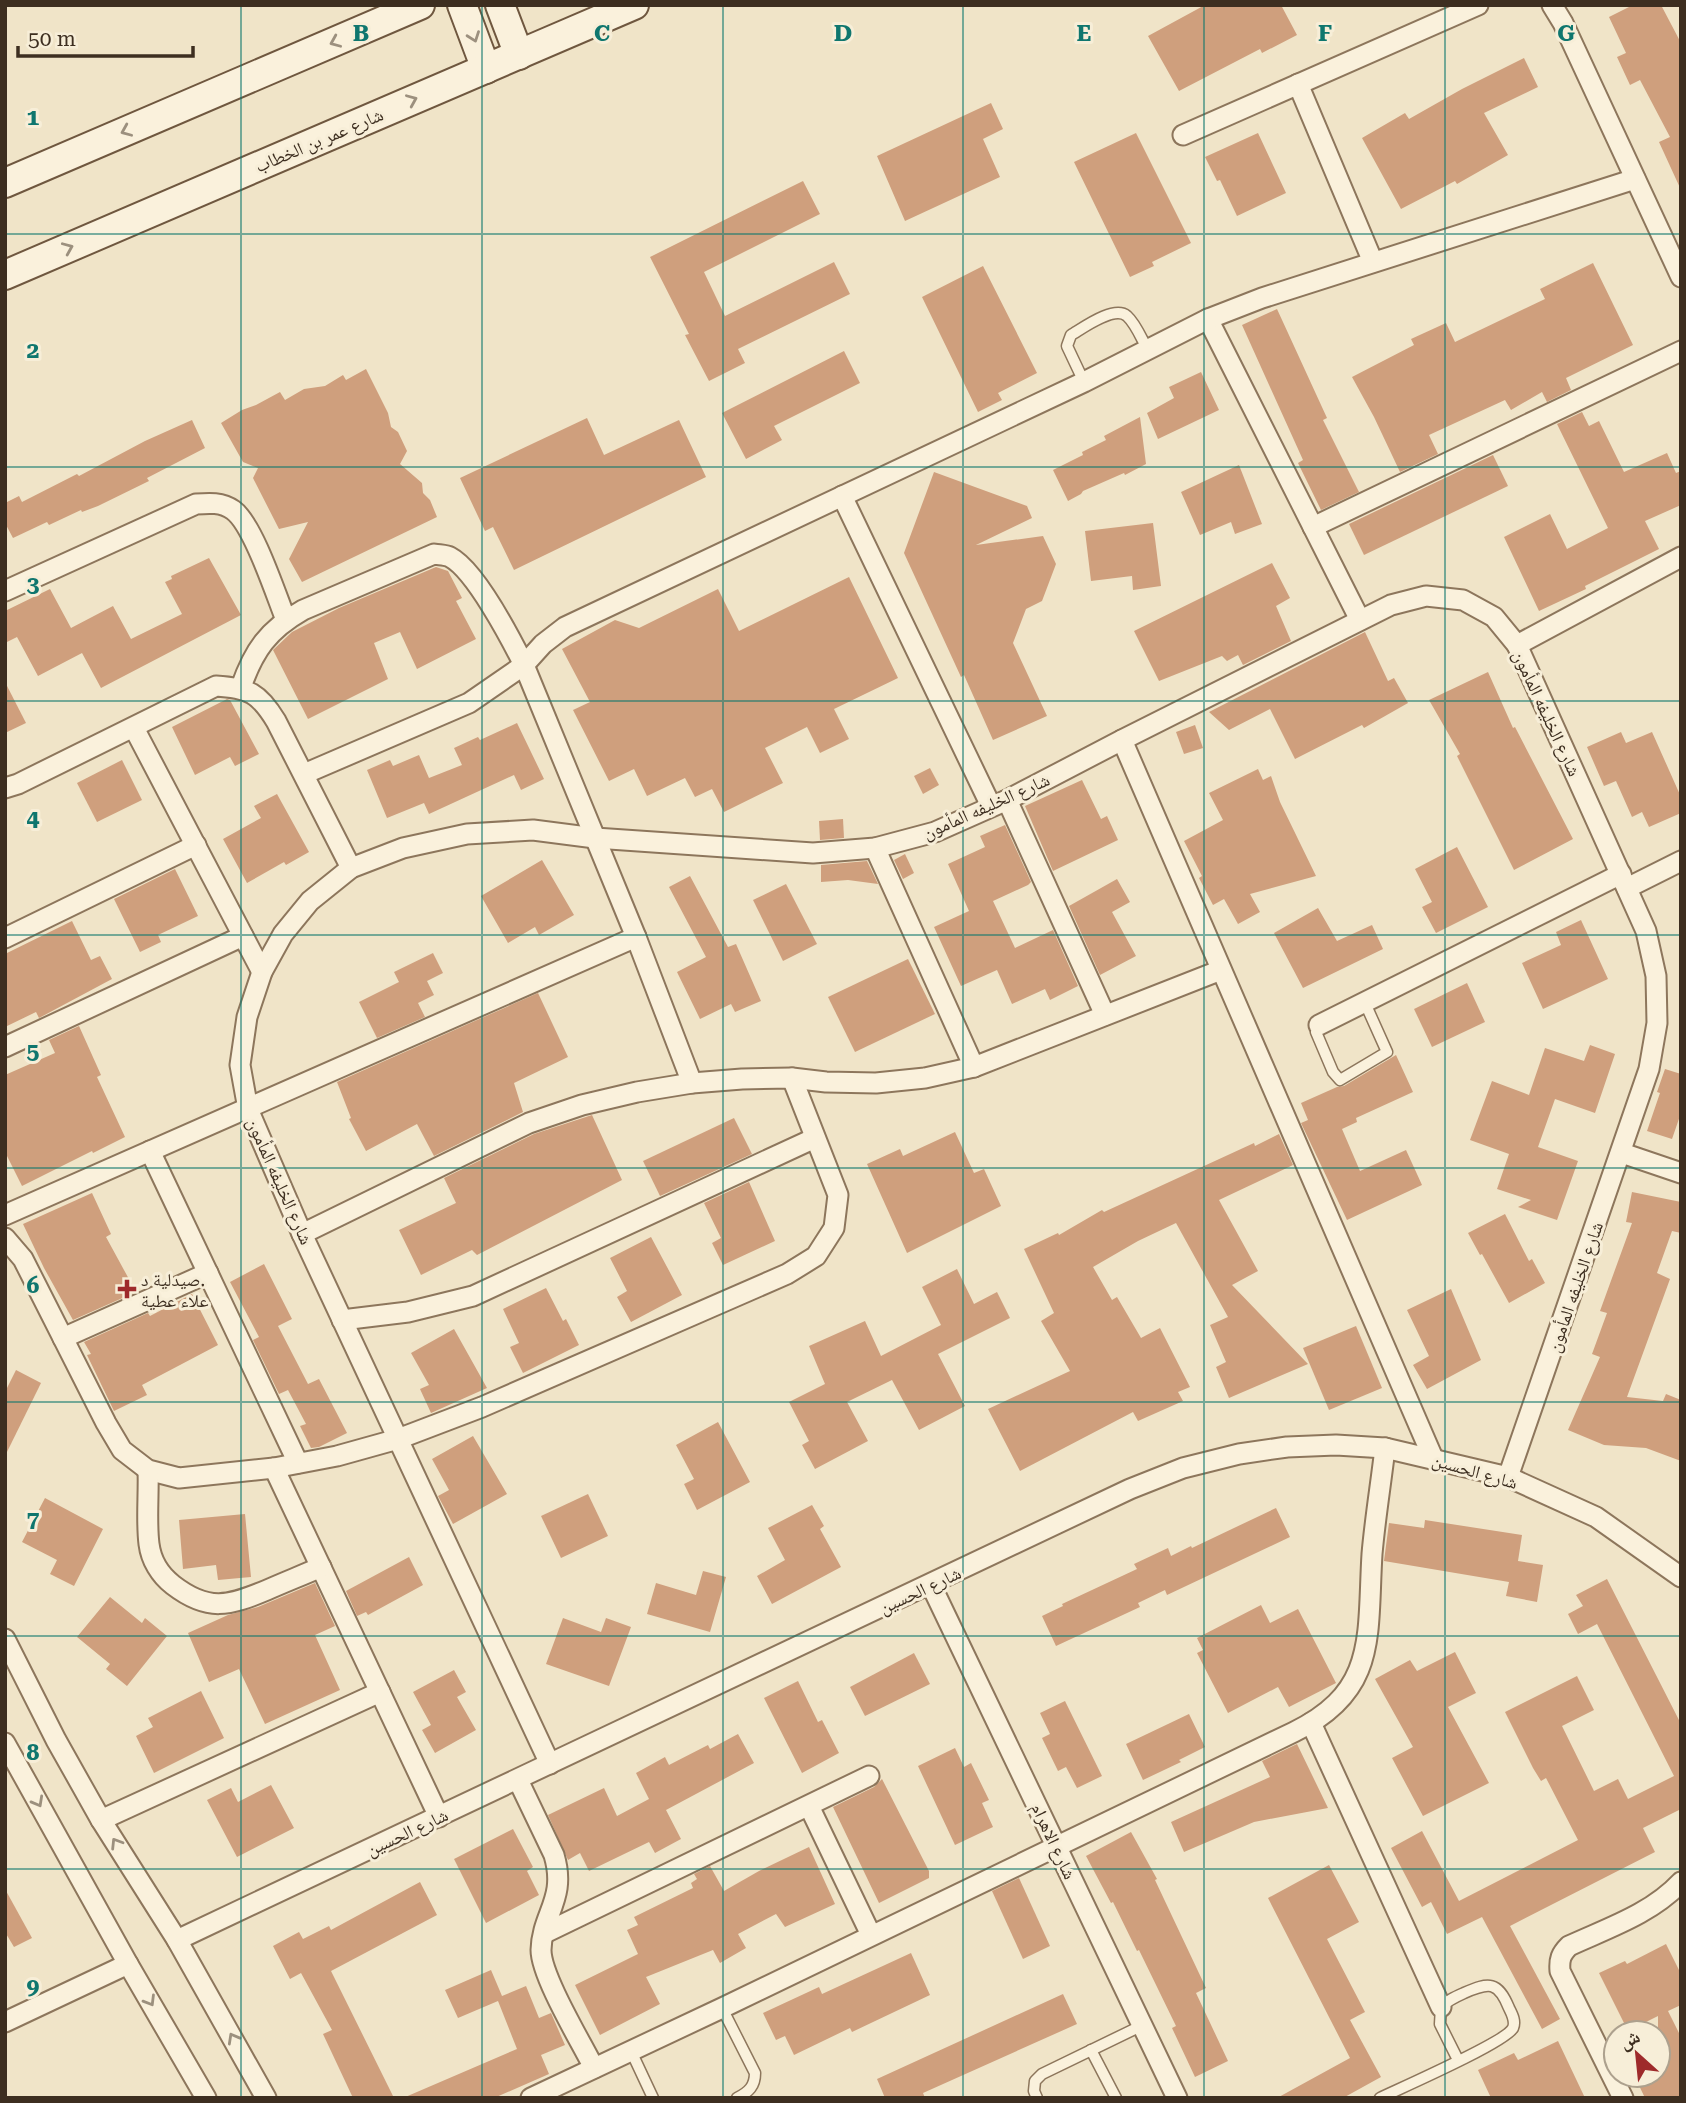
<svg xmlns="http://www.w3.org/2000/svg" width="1686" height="2103" viewBox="0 0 1686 2103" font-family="'Roboto Serif','Noto Naskh Arabic',serif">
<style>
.building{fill:#cf9f7d}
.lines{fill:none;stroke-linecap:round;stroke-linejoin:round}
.lane-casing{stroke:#8d765c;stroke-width:13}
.street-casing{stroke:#8d765c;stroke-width:23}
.secondary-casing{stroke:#6f573f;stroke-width:32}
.lane{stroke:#faf1dc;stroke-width:10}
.street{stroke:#faf1dc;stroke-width:19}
.secondary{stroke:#faf1dc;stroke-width:28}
.oneway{stroke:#9c907e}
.grid{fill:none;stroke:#0f766e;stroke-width:2;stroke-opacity:0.55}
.poi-dot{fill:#9e2a2b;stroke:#f7eed8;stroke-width:2.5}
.labels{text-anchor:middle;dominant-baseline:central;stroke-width:6;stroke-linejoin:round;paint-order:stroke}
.street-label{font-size:18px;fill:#3d2e20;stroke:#f7eed8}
.poi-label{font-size:18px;fill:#3d2e20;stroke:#f7eed8;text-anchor:start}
.grid-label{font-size:23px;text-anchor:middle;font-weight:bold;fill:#0f766e;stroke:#f7eed8;stroke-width:6;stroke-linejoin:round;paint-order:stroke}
</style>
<rect width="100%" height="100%" fill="#f0e4c8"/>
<g class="building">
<path d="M1205 5H1281L1297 35 1262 53 1260 49 1179 91 1148 36Z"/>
<path d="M1633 5H1661L1681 43V190L1659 142 1670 137 1640 80 1630 85 1617 57 1626 53 1609 17Z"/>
<path d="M1524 58 1538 87 1484 113 1508 155 1457 184 1455 181 1401 209 1362 138 1405 113 1409 119 1462 89Z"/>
<path d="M991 103 1003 129 983 139 1000 177 905 221 877 156Z"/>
<path d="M1136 133 1191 243 1152 262 1154 266 1130 277 1074 162Z"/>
<path d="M1258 133 1286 193 1237 216 1220 180 1217 181 1205 157Z"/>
<path d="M803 181 820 214 704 272 725 316 834 262 850 294 738 349 745 363 709 381 685 335 689 334 650 257Z"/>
<path d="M1593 263 1633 345 1566 378 1571 390 1547 402 1542 392 1511 410 1505 400 1429 435 1438 454 1400 472 1374 417 1352 377 1414 345 1411 339 1446 323 1455 342 1545 299 1540 289Z"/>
<path d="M983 266 1037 373 998 393 1002 400 978 412 922 297Z"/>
<path d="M1277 309 1327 418 1323 420 1359 492 1321 510 1298 463 1303 460 1242 325Z"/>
<path d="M844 351 860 383 774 426 782 440 746 459 722 413Z"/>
<path d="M366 369 388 413 391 427 398 432 407 451 400 464 422 483 423 493 430 500 437 517 302 582 289 559 308 522 279 529 253 478 258 468 243 462 221 423 242 410 256 405 280 392 285 400 304 389 325 386 343 375 346 380Z"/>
<path d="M1201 372 1219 410 1158 439 1147 413 1174 398 1169 387Z"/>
<path d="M1582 412 1589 426 1599 421 1624 472 1667 453 1676 473 1681 471V505L1645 521 1659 549 1585 586 1586 589 1539 611 1504 537 1550 514 1567 549 1608 528 1557 424Z"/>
<path d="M1140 417 1146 464 1125 475 1124 473 1083 491 1081 494 1068 501 1053 470 1083 455 1082 452 1106 440 1104 436Z"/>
<path d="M587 418 604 455 679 420 706 477 514 570 493 527 485 531 460 478Z"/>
<path d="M192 420 205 448 147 478 149 481 98 506 82 512 81 510 49 525 47 522 13 538 5 523V503L19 496 22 502 77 474 79 476 145 441Z"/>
<path d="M1493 455 1508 486 1364 555 1349 524Z"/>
<path d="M1239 465 1262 524 1235 534 1231 522 1200 535 1181 492Z"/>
<path d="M934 472 1027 506 1032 518 976 545 1043 536 1056 564 1042 601 1026 609 1013 643 1047 716 993 740 964 675 961 677 904 553Z"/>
<path d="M1153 523 1161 586 1133 590 1132 576 1091 581 1085 531Z"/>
<path d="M209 558 241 615 101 688 82 653 38 676 17 637 5 643V611L50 589 71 628 113 606 131 639 182 614 165 582 172 579 171 576Z"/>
<path d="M1272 563 1290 598 1276 606 1291 641 1243 665 1238 655 1227 661 1222 656 1159 681 1134 631Z"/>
<path d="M436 567 448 571 462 598 456 601 476 639 417 669 400 632 374 643 388 679 308 719 273 650 292 632 339 608Z"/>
<path d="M849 577 898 678 834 709 849 739 820 753 807 727 765 748 783 783 724 812 712 789 695 797 685 778 647 796 634 769 609 781 573 710 590 702 562 649 615 620 639 628 718 589 739 631Z"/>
<path d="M1365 632 1388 681 1394 678 1408 703 1364 728 1362 725 1295 759 1270 709 1229 730 1209 712Z"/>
<path d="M1488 672 1513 728 1515 727 1573 839 1514 870 1457 756 1460 754 1429 700Z"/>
<path d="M5 682 26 723 5 733Z"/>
<path d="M227 699 230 700 259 754 235 766 230 757 195 775 172 727Z"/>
<path d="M517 723 544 779 521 790 514 775 429 814 424 803 387 818 367 770 390 760 393 766 419 755 429 778 462 765 454 748 478 737 480 740Z"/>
<path d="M1195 725 1203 748 1184 754 1176 732Z"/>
<path d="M1621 732 1626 743 1652 732 1681 797V813L1649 827 1642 812 1632 817 1616 781 1604 786 1587 747Z"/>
<path d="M122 760 142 800 97 822 77 783Z"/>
<path d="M930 768 939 785 923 794 914 776Z"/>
<path d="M1258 769 1263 780 1271 776 1280 802 1316 876 1250 894 1260 912 1238 924 1224 899 1213 905 1199 878 1202 876 1184 841 1223 820 1209 793Z"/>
<path d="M1082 780 1101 819 1107 816 1118 840 1053 871 1025 806Z"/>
<path d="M277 794 309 852 286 865 284 862 247 883 223 839 261 818 254 806Z"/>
<path d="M843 819 844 838 820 840 819 821Z"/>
<path d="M1005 825 1031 882 1028 885 993 901 1015 948 1053 930 1078 986 1050 1000 1045 989 1012 1004 997 970 961 986 934 927 969 911 948 864 985 847 980 836Z"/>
<path d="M1457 847 1488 907 1436 933 1422 907 1432 902 1415 869Z"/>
<path d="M905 854 914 873 903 879 894 860Z"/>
<path d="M542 860 574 915 539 935 535 927 508 943 481 896Z"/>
<path d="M867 861 878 884 848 880 821 882V865Z"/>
<path d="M175 869 198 916 158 935 161 942 140 952 114 899Z"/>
<path d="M690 876 728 947 736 944 761 1001 735 1012 731 1004 700 1019 677 972 706 957 669 887Z"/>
<path d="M1117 879 1130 902 1112 912 1136 956 1100 975 1069 906Z"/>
<path d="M786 884 817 944 783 961 753 900Z"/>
<path d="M1318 908 1337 941 1372 925 1383 949 1303 988 1274 933Z"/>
<path d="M1581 920 1608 979 1543 1009 1522 963 1561 945 1556 932Z"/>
<path d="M72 921 91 960 100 956 112 979 39 1018 36 1012 5 1027V954Z"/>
<path d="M433 953 443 973 427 981 434 995 418 1003 425 1017 377 1038 359 1002 399 982 394 972Z"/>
<path d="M908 959 935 1014 855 1052 828 997Z"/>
<path d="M1467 983 1485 1022 1432 1047 1414 1009Z"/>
<path d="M538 993 568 1057 514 1083 523 1112 434 1156 417 1124 366 1151 349 1119 351 1118 337 1082Z"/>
<path d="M79 1026 101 1075 97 1077 125 1137 93 1153 92 1151 22 1186 5 1152V1075L55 1053 49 1040Z"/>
<path d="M1590 1045 1615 1054 1595 1113 1555 1099 1538 1147 1578 1161 1557 1220 1518 1207 1531 1200 1497 1189 1509 1154 1470 1140 1492 1081 1529 1095 1545 1048 1584 1061Z"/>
<path d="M1396 1055 1413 1092 1356 1118 1357 1122 1342 1129 1360 1171 1406 1150 1422 1185 1347 1220 1301 1123 1308 1120 1301 1103 1337 1087 1344 1086Z"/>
<path d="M1665 1069 1681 1074V1113L1672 1139 1647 1131 1660 1093 1657 1092Z"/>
<path d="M592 1115 622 1180 477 1255 472 1250 421 1275 399 1230 456 1203 444 1178 534 1134Z"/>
<path d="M734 1118 752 1154 660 1196 643 1161Z"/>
<path d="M955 1132 974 1173 984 1169 1001 1206 907 1253 867 1164 900 1149 903 1156Z"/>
<path d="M1279 1134 1293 1165 1219 1200 1258 1271 1232 1285 1308 1364 1229 1398 1216 1367 1226 1362 1210 1325 1228 1317 1176 1223 1138 1241 1093 1267 1112 1300 1117 1297 1141 1338 1160 1328 1190 1387 1178 1392 1183 1401 1138 1421 1133 1412 1020 1471 988 1409 1070 1371 1041 1321 1054 1313 1024 1249 1058 1233 1059 1235 1102 1210 1104 1212 1254 1143 1255 1146Z"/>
<path d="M749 1182 775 1241 723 1265 712 1243 721 1238 704 1203Z"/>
<path d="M1632 1192 1681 1202V1233L1672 1231 1657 1273 1670 1279 1627 1397 1663 1401 1666 1394 1681 1400V1461L1646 1448 1604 1445 1568 1430 1600 1357 1592 1354 1607 1313 1600 1311 1632 1223 1626 1222Z"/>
<path d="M92 1193 111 1234 106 1237 136 1292 73 1320 44 1268 23 1224Z"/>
<path d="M1505 1214 1529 1261 1532 1259 1545 1283 1509 1303 1482 1254 1480 1255 1468 1233Z"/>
<path d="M651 1237 682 1295 631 1322 617 1297 627 1291 610 1258Z"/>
<path d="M264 1264 292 1319 278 1326 308 1384 319 1379 347 1433 319 1447 311 1448 300 1426 306 1424 288 1390 279 1394 253 1340 259 1337 230 1282Z"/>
<path d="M957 1269 974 1304 997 1292 1010 1318 938 1354 965 1406 919 1430 892 1380 847 1402 868 1441 815 1469 802 1445 809 1441 789 1402 825 1384 809 1346 865 1321 881 1356 941 1325 922 1287Z"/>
<path d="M546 1288 563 1321 566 1319 579 1345 523 1373 510 1347 519 1343 503 1309Z"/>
<path d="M1451 1289 1481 1360 1427 1389 1413 1365 1429 1356 1407 1310Z"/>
<path d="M192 1294 218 1345 142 1385 147 1395 114 1411 87 1355 91 1354 84 1342 148 1313 150 1316Z"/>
<path d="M1356 1326 1382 1388 1329 1410 1303 1348Z"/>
<path d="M454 1329 487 1388 431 1413 420 1389 429 1385 411 1353Z"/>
<path d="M16 1370 41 1383 5 1456V1392Z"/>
<path d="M718 1422 750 1482 697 1510 684 1484 694 1479 676 1445Z"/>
<path d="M473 1436 507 1494 453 1524 438 1496 449 1490 432 1459Z"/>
<path d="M588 1494 608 1536 561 1558 541 1516Z"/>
<path d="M45 1498 103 1529 74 1586 50 1574 57 1560 22 1542Z"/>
<path d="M812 1505 824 1526 820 1529 841 1567 772 1604 757 1576 785 1560 768 1528Z"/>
<path d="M1276 1508 1290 1537 1167 1595 1165 1590 1138 1603 1140 1607 1056 1646 1042 1616 1063 1606 1062 1604 1137 1569 1134 1564 1168 1548 1171 1556 1191 1546 1192 1548Z"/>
<path d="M245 1514 251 1577 218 1580 216 1565 183 1569 179 1520Z"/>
<path d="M1425 1520 1522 1535 1518 1561 1543 1565 1537 1602 1506 1596 1509 1582 1384 1561 1389 1523 1424 1528Z"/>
<path d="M409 1557 423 1585 368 1615 366 1612 357 1616 346 1591Z"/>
<path d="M703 1571 726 1577 710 1632 647 1614 656 1583 696 1595Z"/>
<path d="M1607 1579 1681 1724V1809L1643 1828 1655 1852 1510 1926 1560 2019 1542 2029 1482 1917 1447 1934 1431 1902 1422 1907 1391 1848 1422 1831 1459 1901 1578 1840 1546 1778 1541 1781 1533 1768 1505 1712 1577 1676 1594 1710 1562 1726 1594 1791 1618 1779 1628 1799 1674 1776 1597 1624 1578 1634 1568 1614 1583 1606 1576 1595Z"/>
<path d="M315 1583 335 1626 315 1635 340 1690 265 1724 239 1669 209 1682 188 1633 228 1615 258 1607Z"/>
<path d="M110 1597 142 1623 145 1618 167 1636 127 1686 106 1669 110 1664 77 1637Z"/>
<path d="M1261 1605 1270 1623 1298 1609 1336 1683 1289 1707 1278 1687 1228 1713 1197 1653 1203 1650 1197 1638Z"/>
<path d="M563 1618 601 1632 606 1618 631 1627 609 1686 546 1664Z"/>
<path d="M1455 1652 1476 1693 1448 1707 1489 1783 1423 1816 1392 1758 1413 1747 1375 1679 1410 1660 1417 1671Z"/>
<path d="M914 1653 930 1684 865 1716 850 1687Z"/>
<path d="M454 1670 466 1692 457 1697 476 1730 435 1753 422 1730 431 1725 413 1692Z"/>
<path d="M798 1681 818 1722 822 1720 839 1753 802 1773 764 1698Z"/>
<path d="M201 1691 224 1738 154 1773 136 1736 153 1727 148 1718Z"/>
<path d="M1065 1701 1102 1776 1077 1788 1066 1767 1058 1771 1042 1738 1050 1734 1040 1713Z"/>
<path d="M1189 1714 1205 1747 1179 1760 1181 1762 1143 1780 1126 1744Z"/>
<path d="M738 1734 754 1763 666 1810 681 1839 655 1853 649 1842 589 1871 580 1853 568 1860 548 1815 604 1788 617 1816 649 1799 636 1773 665 1757 669 1765 708 1745 710 1749Z"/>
<path d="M1297 1744 1328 1808 1254 1822 1184 1852 1171 1822 1270 1777 1262 1761Z"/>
<path d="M955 1748 964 1767 971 1763 989 1800 982 1803 993 1827 955 1845 918 1766Z"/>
<path d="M882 1779 929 1871V1878L879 1903 833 1807 874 1787Z"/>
<path d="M271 1785 294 1828 237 1857 207 1800 231 1788 238 1802Z"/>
<path d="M513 1829 533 1867 527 1871 539 1895 486 1923 454 1859Z"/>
<path d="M1131 1832 1157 1879 1155 1880 1206 1988 1196 1993 1228 2061 1195 2077 1172 2028 1176 2026 1139 1950 1137 1951 1113 1902 1111 1903 1086 1856Z"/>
<path d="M809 1847 835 1904 785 1927 776 1914 738 1934 746 1948 720 1963 713 1950 646 1977 660 2004 600 2035 575 1985 638 1954 627 1930 638 1925 634 1917 693 1888 691 1883 697 1879 694 1874 710 1866 724 1891 759 1871Z"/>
<path d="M1329 1865 1359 1922 1327 1939 1365 2012 1350 2020 1381 2077 1343 2098H1277L1350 2058 1268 1898Z"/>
<path d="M1019 1878 1050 1946 1023 1959 992 1891Z"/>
<path d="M420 1882 437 1915 331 1971 394 2098H353L323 2034 332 2030 301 1973 290 1979 273 1946 299 1932 303 1939 329 1926 331 1930Z"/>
<path d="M5 1889 32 1938 14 1947 5 1932Z"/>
<path d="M1666 1944 1681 1974V2005L1668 2011 1681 2037V2098H1645L1634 2075H1658V2016L1628 2031 1599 1973 1625 1961 1627 1964Z"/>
<path d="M911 1953 930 1995 852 2032 850 2028 794 2055 785 2036 776 2040 763 2013 819 1987 822 1994Z"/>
<path d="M491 1970 502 1996 526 1986 539 2018 551 2013 565 2045 541 2055 549 2074 494 2098H403L517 2049 498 2001 458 2018 445 1990Z"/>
<path d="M1063 1994 1077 2024 923 2093 925 2098H885L877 2079Z"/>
<path d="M1558 2041 1585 2098H1491L1478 2070 1514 2053 1518 2060Z"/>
</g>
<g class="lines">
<g class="lane-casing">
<g id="lane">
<path d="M1084 382 1067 346 1071 335C1083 328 1114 305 1127 316 1136 324 1142 340 1148 350"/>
<path d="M1319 1025 1316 1032 1333 1072 1340 1080 1387 1052 1365 1003"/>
<path d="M722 2008 755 2073C755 2086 749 2092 737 2098"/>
<path d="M1091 2050 1116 2098"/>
<path d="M631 2051 653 2098"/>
<path d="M1037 2098 1034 2091 1035 2081 1042 2074 1143 2025"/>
<path d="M1380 2098C1401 2088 1506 2042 1513 2028 1516 2021 1512 2014 1509 2008 1498 1981 1489 1982 1464 1993 1455 1997 1448 2000 1441 2007L1440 2024 1458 2060"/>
</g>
</g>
<g class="street-casing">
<g id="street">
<path d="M1552 5 1563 23 1681 277"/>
<path d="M1298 84 1373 262"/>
<path d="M1183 135 1478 5"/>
<path d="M1208 319 1360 620"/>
<path d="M842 496 991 806"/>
<path d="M1313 527 1681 351"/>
<path d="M5 591 196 504C209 503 222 502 233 510 253 524 276 595 286 620"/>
<path d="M1517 645 1681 557"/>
<path d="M241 687C254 650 268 630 303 610L434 554C439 555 446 555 450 557 475 570 511 639 524 665L636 937 692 1083"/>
<path d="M134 728 262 972"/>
<path d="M1122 740 1433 1458"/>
<path d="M304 774 469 703 524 665 543 644 565 627 1084 382 1208 319 1262 298 1635 179"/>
<path d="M5 788 18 784 216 686C249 688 259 693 276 721L351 868"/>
<path d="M1007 800 1105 1015"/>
<path d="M875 848 974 1067"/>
<path d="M1627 888 1681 861"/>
<path d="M5 938 196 845"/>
<path d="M1319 1025 1621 874"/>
<path d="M5 1047 243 936"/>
<path d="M150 1151 298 1463"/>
<path d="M1622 1153 1681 1173"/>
<path d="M5 1215 636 937"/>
<path d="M302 1234 529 1123 582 1105 637 1092 692 1083 742 1079 792 1078 826 1082 876 1083 925 1078 974 1067 1221 970"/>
<path d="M5 1238 23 1259 106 1423 122 1450 148 1470 179 1478 274 1468 337 1456 398 1439 482 1407 787 1274 816 1256 834 1228 838 1195 792 1078"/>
<path d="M342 1320 408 1312 473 1296 815 1138"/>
<path d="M63 1338 208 1273"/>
<path d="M274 1468 439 1817"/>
<path d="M148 1470C149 1494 146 1520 149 1544 151 1560 160 1575 173 1585 208 1612 229 1606 267 1590 285 1582 303 1575 321 1567"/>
<path d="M931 1585 1177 2098"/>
<path d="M5 1639 56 1740 101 1820 177 1940 266 2098"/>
<path d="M1311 1723 1441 2007"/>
<path d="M5 1743 128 1964 206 2098"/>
<path d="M550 1764 302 1234 248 1109 240 1065 247 1017 262 972 283 934 310 901 351 868 403 848 467 834 533 830 595 838 813 853 875 848 935 832 1007 800 1122 740 1391 605 1426 596 1463 600 1494 617 1517 645 1646 931 1656 976 1657 1023 1649 1069 1508 1477"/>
<path d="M518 1780 554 1855C567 1899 542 1913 541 1950 541 1976 581 2042 594 2068"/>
<path d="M809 1806 871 1935"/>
<path d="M101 1820 380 1692"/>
<path d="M545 1933 869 1776"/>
<path d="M177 1940 1130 1489 1183 1468 1239 1454 1287 1447 1336 1445 1385 1448 1508 1477 1596 1517 1681 1577"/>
<path d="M5 2022 128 1964"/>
<path d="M531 2098 722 2008 1294 1732C1378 1691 1367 1636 1372 1554 1375 1519 1381 1483 1385 1448"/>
<path d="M1623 2098 1560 1971C1559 1959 1561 1954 1569 1946 1608 1928 1651 1914 1681 1882"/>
</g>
</g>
<g class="secondary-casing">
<g id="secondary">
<path d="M462 5 486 69"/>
<path d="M500 5 519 55"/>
<path d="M5 183 420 5"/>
<path d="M5 275 634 5"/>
</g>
</g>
<use href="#lane" class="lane"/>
<use href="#street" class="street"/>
<use href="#secondary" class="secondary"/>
</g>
<defs><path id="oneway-chevron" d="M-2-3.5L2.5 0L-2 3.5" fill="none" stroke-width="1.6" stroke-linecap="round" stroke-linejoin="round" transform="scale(1.75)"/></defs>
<g class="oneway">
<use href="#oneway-chevron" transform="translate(474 37) rotate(70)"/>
<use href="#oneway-chevron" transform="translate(335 42) rotate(157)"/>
<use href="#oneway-chevron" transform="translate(412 100) rotate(-23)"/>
<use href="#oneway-chevron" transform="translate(126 131) rotate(157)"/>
<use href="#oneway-chevron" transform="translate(68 248) rotate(-23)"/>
<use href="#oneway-chevron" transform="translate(38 1802) rotate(61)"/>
<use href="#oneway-chevron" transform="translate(116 1843) rotate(-122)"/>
<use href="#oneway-chevron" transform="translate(150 2001) rotate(59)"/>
<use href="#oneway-chevron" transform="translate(233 2038) rotate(-119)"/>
</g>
<path class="grid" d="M241 5V2098M482 5V2098M723 5V2098M963 5V2098M1204 5V2098M1445 5V2098M5 234H1681M5 467H1681M5 701H1681M5 935H1681M5 1168H1681M5 1402H1681M5 1636H1681M5 1869H1681"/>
<path class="poi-dot" d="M123.5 1278.5h7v7h7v7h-7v7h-7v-7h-7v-7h7z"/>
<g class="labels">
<g class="street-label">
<text transform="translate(319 140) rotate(-23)">شارع عمر بن الخطاب</text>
<text transform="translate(1547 713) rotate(65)">شارع الخليفه المأمون</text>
<text transform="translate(986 806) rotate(-24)">شارع الخليفه المأمون</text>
<text transform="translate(280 1181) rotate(66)">شارع الخليفه المأمون</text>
<text transform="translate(1575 1287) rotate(-71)">شارع الخليفه المأمون</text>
<text transform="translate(1475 1471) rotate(16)">شارع الحسين</text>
<text transform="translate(920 1590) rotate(-25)">شارع الحسين</text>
<text transform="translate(407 1832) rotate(-25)">شارع الحسين</text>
<text transform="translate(1054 1841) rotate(65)">شارع الاهرام</text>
</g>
<g class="poi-label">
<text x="141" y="1279">صيدلية د.<tspan x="141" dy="21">علاء عطية</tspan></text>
</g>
</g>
<g class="grid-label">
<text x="361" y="41">B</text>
<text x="602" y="41">C</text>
<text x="843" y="41">D</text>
<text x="1084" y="41">E</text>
<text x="1325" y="41">F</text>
<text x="1566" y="41">G</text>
<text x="33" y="125">1</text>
<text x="33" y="358">2</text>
<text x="33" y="592">3</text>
<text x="33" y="826">4</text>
<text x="33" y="1059">5</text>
<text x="33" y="1293">6</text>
<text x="33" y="1527">7</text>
<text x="33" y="1760">8</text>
<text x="33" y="1994">9</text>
</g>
<rect width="1686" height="2103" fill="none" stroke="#3d2e20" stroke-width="14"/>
<g transform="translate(1637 2054) rotate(333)"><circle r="33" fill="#f7eed8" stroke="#ada18e" stroke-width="2"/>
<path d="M0-5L12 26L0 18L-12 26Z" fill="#9e2a2b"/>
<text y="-10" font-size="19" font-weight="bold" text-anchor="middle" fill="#3d2e20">ش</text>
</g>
<path d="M18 46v10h175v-10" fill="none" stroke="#3d2e20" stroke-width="3.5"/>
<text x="28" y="46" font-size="21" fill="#3d2e20" stroke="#f7eed8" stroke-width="5" paint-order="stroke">50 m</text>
</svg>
